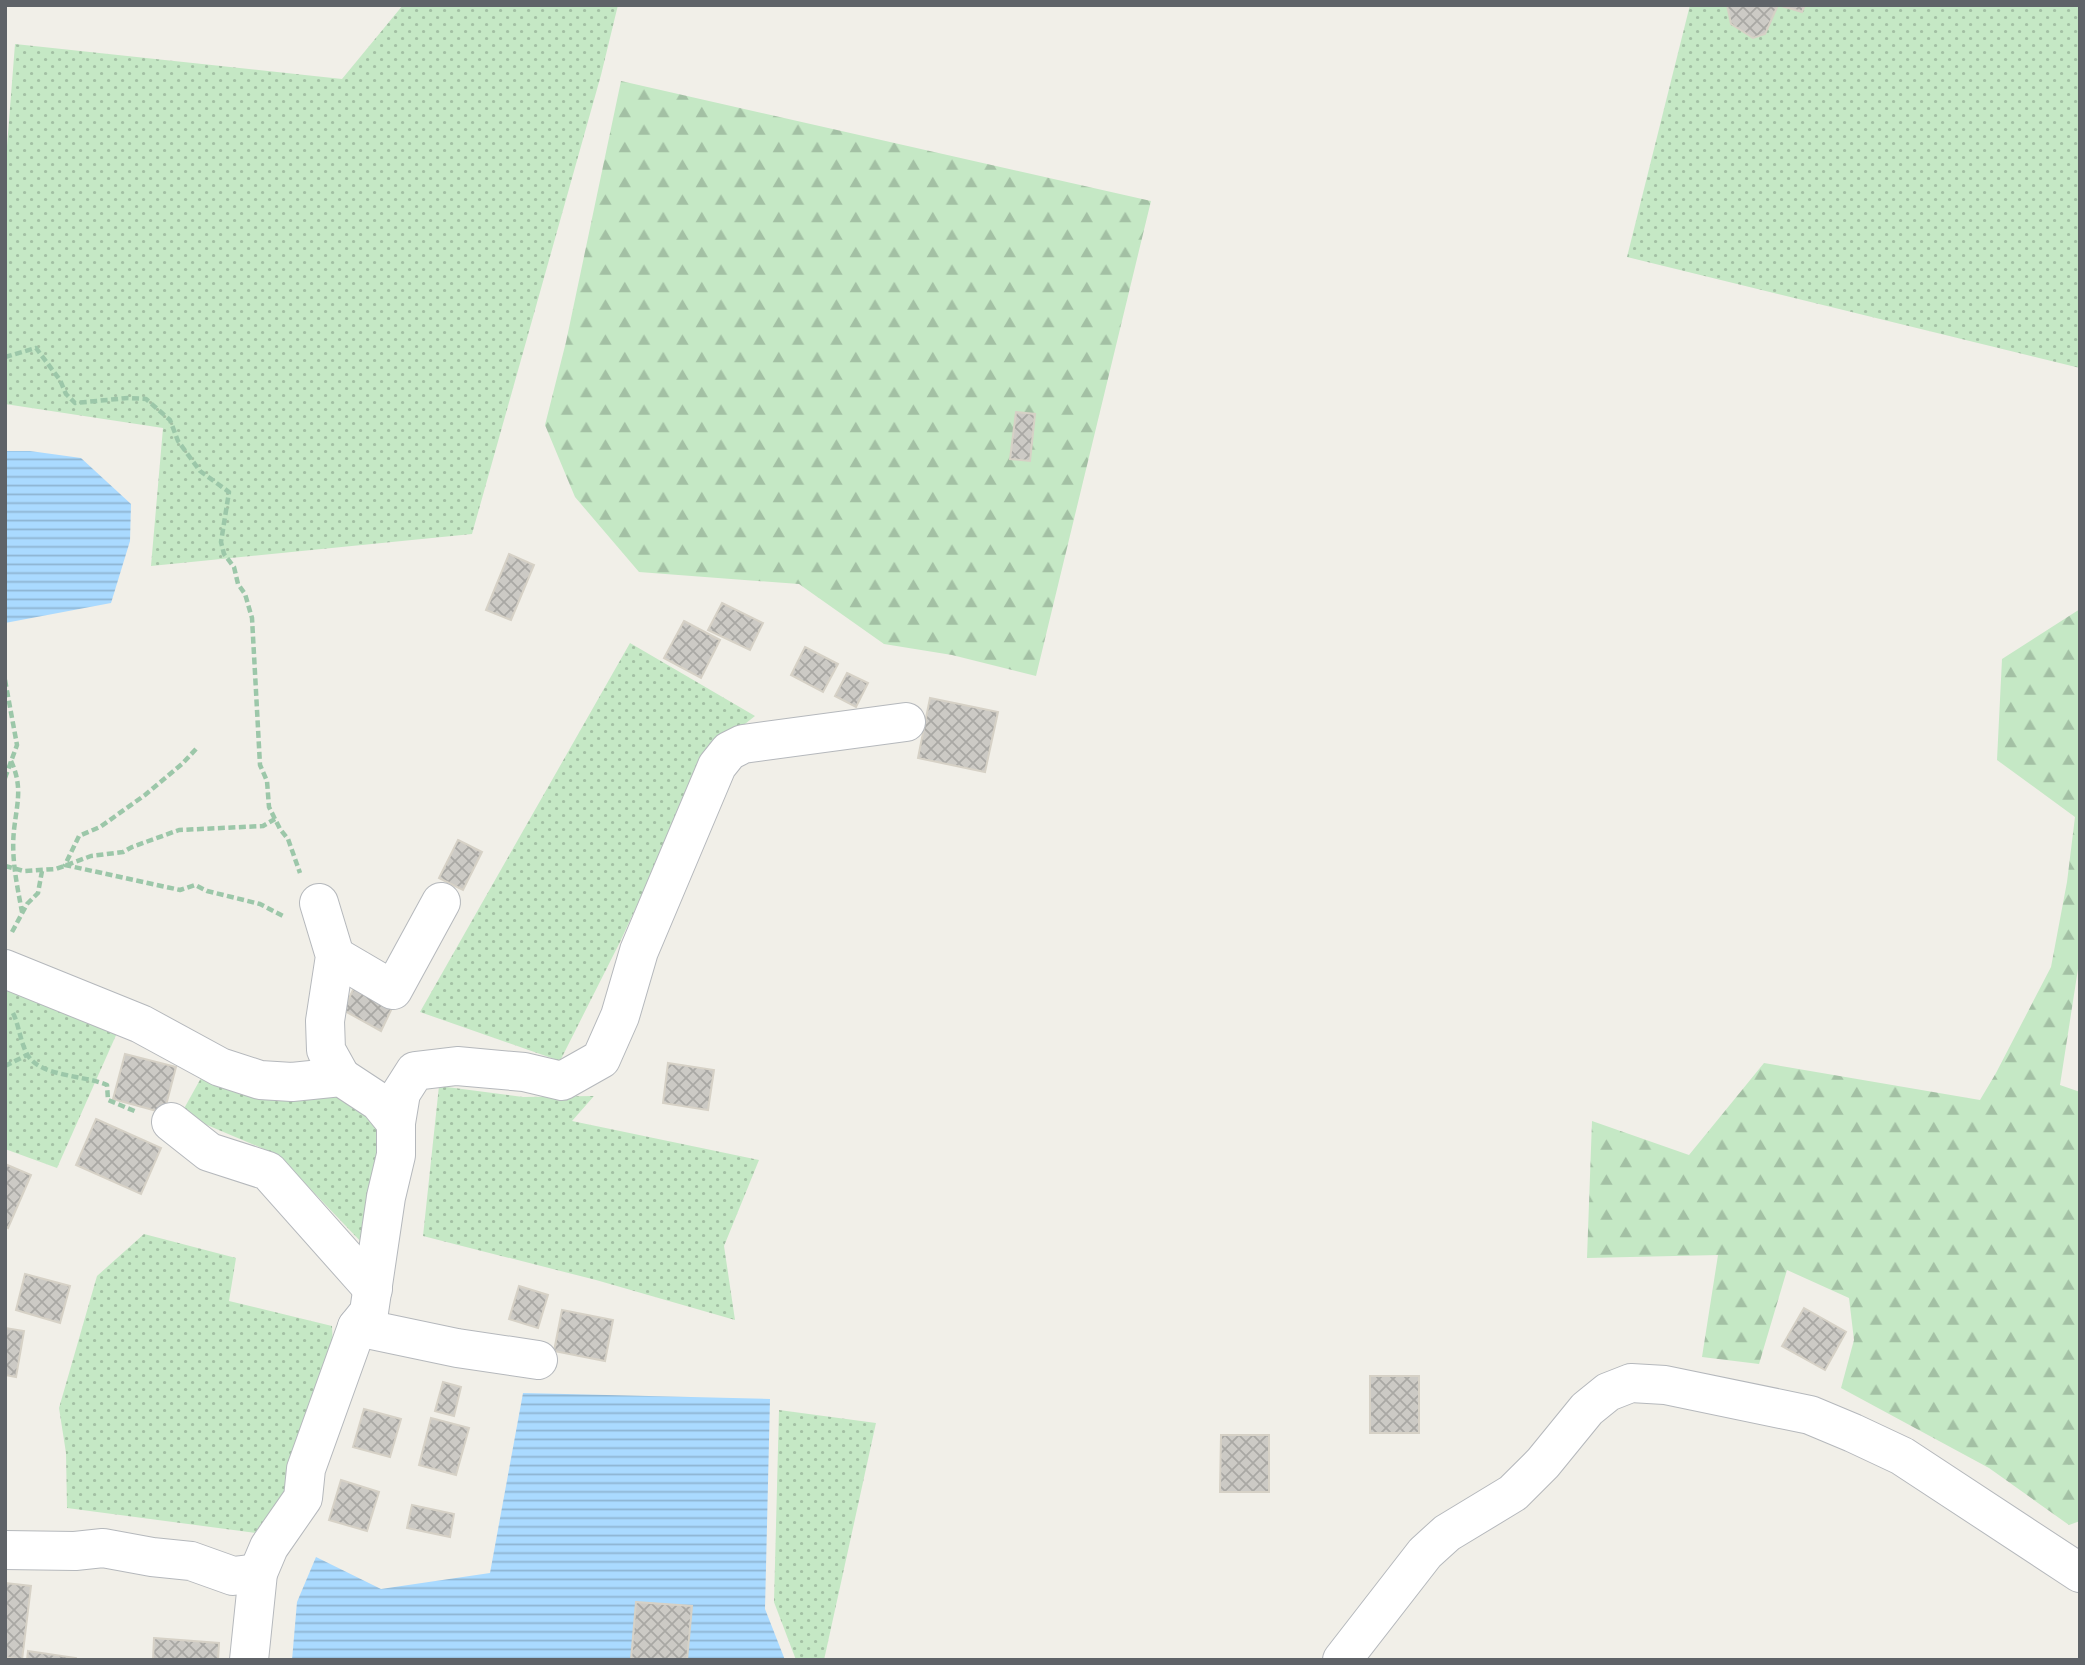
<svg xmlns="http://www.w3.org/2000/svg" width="2085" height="1665" viewBox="0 0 2085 1665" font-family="Commissioner,sans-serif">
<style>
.grass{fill:url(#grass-dots)}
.forest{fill:url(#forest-firs)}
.water{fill:url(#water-rules)}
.building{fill:url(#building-cross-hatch);stroke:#d6d1c6;stroke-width:2}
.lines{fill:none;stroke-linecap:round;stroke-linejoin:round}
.minor-casing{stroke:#b5b8bc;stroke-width:40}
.path{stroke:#9cc7a9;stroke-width:4.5;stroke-dasharray:7 3.5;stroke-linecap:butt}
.minor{stroke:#fff;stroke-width:38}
</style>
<defs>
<pattern id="grass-dots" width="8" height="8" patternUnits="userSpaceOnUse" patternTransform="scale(1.75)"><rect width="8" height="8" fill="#c5e8c5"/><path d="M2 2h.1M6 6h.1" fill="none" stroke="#a3c0a4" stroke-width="1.8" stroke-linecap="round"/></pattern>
<pattern id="forest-firs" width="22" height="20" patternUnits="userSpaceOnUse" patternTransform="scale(1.75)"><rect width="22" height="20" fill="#c5e8c5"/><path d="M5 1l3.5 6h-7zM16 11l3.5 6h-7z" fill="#a3c0a4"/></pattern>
<pattern id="water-rules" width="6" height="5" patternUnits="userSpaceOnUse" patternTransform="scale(1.75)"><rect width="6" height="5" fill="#aadaff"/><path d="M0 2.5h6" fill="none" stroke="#8eb4d2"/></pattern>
<pattern id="building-cross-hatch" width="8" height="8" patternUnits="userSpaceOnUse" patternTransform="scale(1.75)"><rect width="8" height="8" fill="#cccac5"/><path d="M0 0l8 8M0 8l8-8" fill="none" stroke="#a9a8a4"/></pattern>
</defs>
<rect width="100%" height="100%" fill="#f1efe8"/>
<g class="grass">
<path d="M403 5H618L601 75 472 534 151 566 163 428 5 404V172L15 44 342 79Z"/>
<path d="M1690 5H2080V368L1627 257Z"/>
<path d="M630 643 755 716 707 754 620 942 560 1061 420 1012Z"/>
<path d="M5 990 117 1033 57 1168 5 1149Z"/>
<path d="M206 1069 333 1089 385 1127 364 1245 278 1155 181 1114Z"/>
<path d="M439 1086 523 1097 594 1096 572 1121 759 1160 724 1246 735 1320 596 1280 423 1236Z"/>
<path d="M144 1234 236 1258 229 1301 332 1326 335 1389 279 1536 67 1508 66 1453 59 1408 97 1276Z"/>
<path d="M779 1410 876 1423 824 1660H796L774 1602Z"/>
</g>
<g class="forest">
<path d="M621 81 1151 201 1036 676 952 655 884 644 799 584 639 572 575 497 545 425 566 342Z"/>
<path d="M2080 609V956L2060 1085 2080 1092V1521L2069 1525 1989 1468 1841 1388 1854 1340 1849 1298 1787 1270 1759 1364 1702 1357 1718 1255 1587 1258 1592 1121 1689 1155 1764 1063 1980 1100 1996 1073 2051 967 2067 882 2075 817 1997 760 2002 659Z"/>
</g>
<g class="water">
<path d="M5 451H30L81 458 131 504 130 541 111 603 5 623Z"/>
<path d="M523 1393 770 1399 765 1609 785 1660H292L297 1602 316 1557 381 1589 490 1573Z"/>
</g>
<g class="building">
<path d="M1727 5H1805L1802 12 1778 5 1765 34 1753 38 1731 24Z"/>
<path d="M1016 412 1035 414 1030 461 1010 459Z"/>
<path d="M509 554 534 565 511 620 486 610Z"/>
<path d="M722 603 763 623 750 650 708 630Z"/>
<path d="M684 621 720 640 701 678 664 658Z"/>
<path d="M805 647 838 664 823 692 791 675Z"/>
<path d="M847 673 868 683 856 707 835 696Z"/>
<path d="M930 698 998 712 985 772 918 758Z"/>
<path d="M458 840 482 852 463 890 439 878Z"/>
<path d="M355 986 393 1006 381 1031 343 1010Z"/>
<path d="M125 1054 176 1067 164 1113 113 1099Z"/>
<path d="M668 1063 714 1070 708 1110 663 1103Z"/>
<path d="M96 1119 161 1148 141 1194 76 1165Z"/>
<path d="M5 1164 31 1175 8 1228 5 1226Z"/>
<path d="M25 1274 70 1286 60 1323 16 1310Z"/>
<path d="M519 1286 548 1295 538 1328 509 1319Z"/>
<path d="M1804 1308 1846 1332 1825 1370 1782 1346Z"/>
<path d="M562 1310 613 1320 605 1361 554 1351Z"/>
<path d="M5 1328 24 1331 16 1377 5 1375Z"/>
<rect x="1370" y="1376" width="49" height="57"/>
<path d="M443 1382 461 1387 454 1416 435 1411Z"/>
<path d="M364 1409 401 1419 390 1457 353 1447Z"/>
<path d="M431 1418 469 1428 456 1475 419 1465Z"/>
<path d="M1221 1435H1269V1492H1220Z"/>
<path d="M341 1480 379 1492 367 1531 329 1520Z"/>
<path d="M412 1505 454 1514 450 1537 407 1528Z"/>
<path d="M5 1583 31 1586 22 1660 5 1657Z"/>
<path d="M636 1602 692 1606 687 1660H631Z"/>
<path d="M154 1638 219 1643 218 1660H153Z"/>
<path d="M28 1651 76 1658V1660H27Z"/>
</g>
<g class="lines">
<g class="minor-casing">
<g id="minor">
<path d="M319 903 335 956 325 1021 326 1050 341 1077"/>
<path d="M335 956 393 990 441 902"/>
<path d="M5 969 141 1024 220 1067 260 1080 292 1082 341 1077 379 1102 396 1123V1155L386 1197 369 1312 357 1327 306 1469 303 1498 269 1547 258 1573 249 1660"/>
<path d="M171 1122 209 1152 268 1171 373 1289"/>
<path d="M396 1123 401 1093 415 1071 457 1066 524 1072 562 1081 601 1059 620 1016 639 951 717 766 729 751 743 744 906 722"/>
<path d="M357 1327 457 1348 538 1360"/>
<path d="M5 1550 75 1551 103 1548 152 1557 191 1561 233 1576 258 1573"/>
<path d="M1342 1660 1425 1553 1447 1533 1513 1493 1543 1463 1587 1409 1608 1392 1631 1383 1665 1385 1810 1415 1853 1433 1902 1456 2080 1573"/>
</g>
</g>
<g class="path">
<path d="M5 357 36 348 60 380 66 394 75 403 128 398 146 399 170 420 178 441 200 471 229 492 221 542 224 554 234 567 238 584 245 594 252 618 260 765 267 781 269 807 280 829 288 839 300 873"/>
<path d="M5 680 17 745 5 778"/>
<path d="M196 749 182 764 145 795 100 827 79 836 65 865 180 890 195 885 207 891 260 904 283 916"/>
<path d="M11 761C23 787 17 803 14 830 11 858 17 885 22 912"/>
<path d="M5 866 24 871 56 869 91 856 123 852 132 847 179 830 263 826 275 819"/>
<path d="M12 932 27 904 38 893 42 871"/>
<path d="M13 1013C19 1025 20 1041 27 1054 39 1077 85 1075 107 1085L108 1100 137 1112"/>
<path d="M5 1066 27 1055"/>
</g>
<use href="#minor" class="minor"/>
</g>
<rect width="2085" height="1665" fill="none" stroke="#5f6368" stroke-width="14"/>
</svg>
